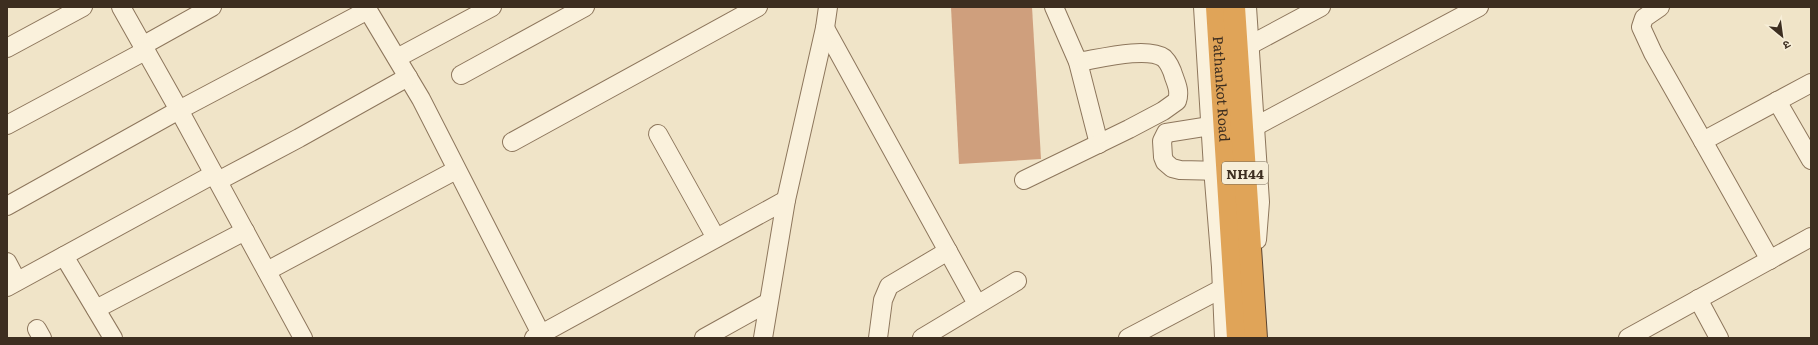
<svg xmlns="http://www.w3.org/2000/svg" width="1818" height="345" viewBox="0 0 1818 345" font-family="Literata,'Noto Sans Devanagari',serif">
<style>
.building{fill:#cf9f7d}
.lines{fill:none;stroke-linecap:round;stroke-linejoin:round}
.minor-casing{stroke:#8d765c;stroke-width:20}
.highway-casing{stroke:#5b4430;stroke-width:24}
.minor{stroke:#faf1dc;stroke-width:18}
.highway{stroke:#e0a458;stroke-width:22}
.labels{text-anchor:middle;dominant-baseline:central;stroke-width:3;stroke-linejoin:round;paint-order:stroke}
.shield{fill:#f7eed8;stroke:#756857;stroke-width:1}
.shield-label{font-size:13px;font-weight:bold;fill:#3d2e20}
.street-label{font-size:14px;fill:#3d2e20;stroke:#f7eed8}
</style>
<rect width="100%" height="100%" fill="#f0e4c8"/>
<path class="building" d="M951 7H1032L1041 159 959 164Z"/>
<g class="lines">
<g class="minor-casing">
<g id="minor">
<path d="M121 7 179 110 303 338"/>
<path d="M366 7 421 99 541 334"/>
<path d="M1054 7 1078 62 1099 144"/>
<path d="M1203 7 1213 168 1221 267 1224 338"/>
<path d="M1247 7 1260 202 1257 240"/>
<path d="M1660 7 1644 18 1641 27 1653 53 1703 141"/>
<path d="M825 28 977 304"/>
<path d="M1250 45 1321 7"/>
<path d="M142 46 212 7"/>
<path d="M7 48 83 7"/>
<path d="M397 58 492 7"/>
<path d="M461 75 585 7"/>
<path d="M1777 101 1811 160"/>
<path d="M7 125 145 51"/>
<path d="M1210 126 1166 133 1162 141 1163 157 1165 162 1172 168 1180 170 1224 171"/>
<path d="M1256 126 1479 7"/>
<path d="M658 134 716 238"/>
<path d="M512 142 758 7"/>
<path d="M1024 180 1129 129 1163 111 1177 101C1180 92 1177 85 1174 77 1172 70 1169 63 1164 58 1147 46 1098 59 1078 62"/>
<path d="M218 181 299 138 408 77"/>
<path d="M7 206 179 110 368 10"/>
<path d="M64 256 113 338"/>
<path d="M1770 260 1703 141 1811 83"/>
<path d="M7 262 17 281"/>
<path d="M267 271 456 170"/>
<path d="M7 287 214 174"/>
<path d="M1698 299 1719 338"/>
<path d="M96 309 245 231"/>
<path d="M37 329 42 338"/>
<path d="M534 338 786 200"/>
<path d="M704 338 767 303"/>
<path d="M763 338 786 200 825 28 828 7"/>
<path d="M878 338 883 300 889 286 948 251"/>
<path d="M922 338 1017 281"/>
<path d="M1128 338 1221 289"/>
<path d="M1628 338 1811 237"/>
</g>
</g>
<g class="highway-casing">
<g id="highway">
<path id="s1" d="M1217 7 1238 338"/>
<path d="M1234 7 1256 338"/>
</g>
</g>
<use href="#minor" class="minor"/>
<use href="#highway" class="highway"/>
</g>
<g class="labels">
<rect class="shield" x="1222" y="162" width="46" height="22" rx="3"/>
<g class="shield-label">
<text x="1245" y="173">NH44</text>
</g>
<g class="street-label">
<text stroke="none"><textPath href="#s1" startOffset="82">Pathankot Road</textPath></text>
</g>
</g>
<rect width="1818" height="345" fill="none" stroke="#3d2e20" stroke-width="16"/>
<g transform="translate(1782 36) rotate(151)" stroke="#f7eed8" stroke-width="3" paint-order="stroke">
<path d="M0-3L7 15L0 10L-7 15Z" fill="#3d2e20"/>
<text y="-6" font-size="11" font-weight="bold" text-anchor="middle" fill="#3d2e20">उ</text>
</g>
</svg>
